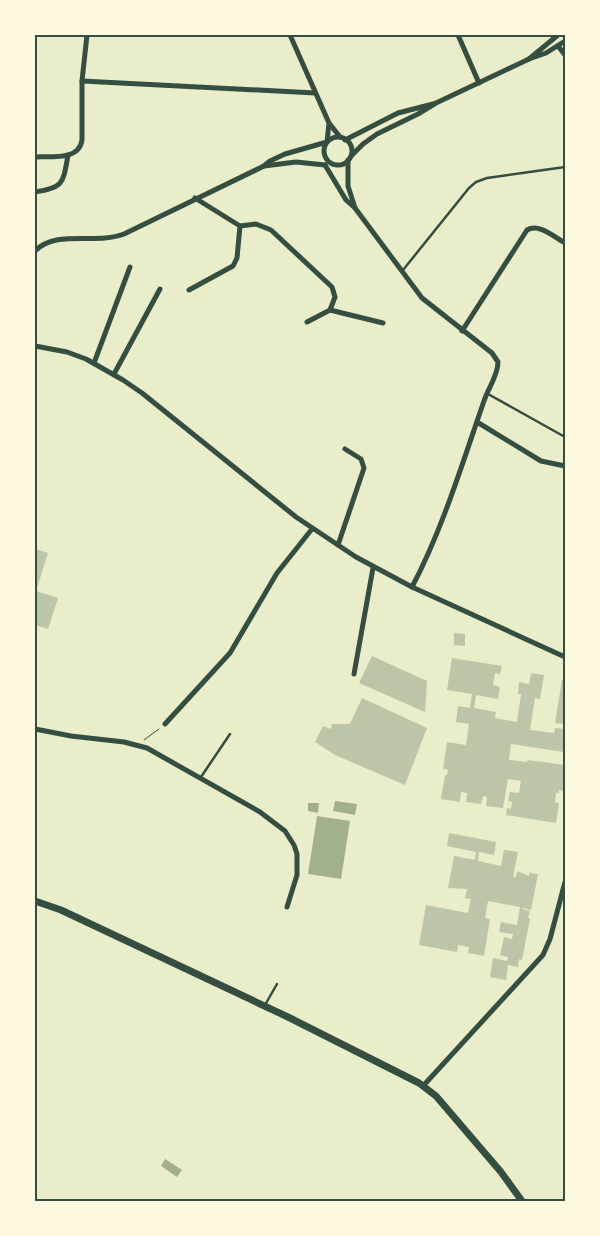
<svg xmlns="http://www.w3.org/2000/svg" width="600" height="1236" viewBox="0 0 600 1236" font-family="'Open Sans',sans-serif">
<style>
.water{fill:#a3b18a}
.building{fill:#bcc5a7}
.lines{fill:none;stroke-linecap:round;stroke-linejoin:round}
.path{stroke:#344e41;stroke-width:1}
.service{stroke:#344e41;stroke-width:2.5}
.minor{stroke:#344e41;stroke-width:5}
.secondary{stroke:#344e41;stroke-width:7}
.neatline{fill:none;stroke:#344e41;stroke-width:2}
</style>
<rect width="100%" height="100%" fill="#e9edc9"/>
<g class="water">
<path d="M335 801 357 804 355 815 333 811Z"/>
<path d="M308 803H319L318 813 308 811Z"/>
<path d="M317 816 350 821 341 879 308 874Z"/>
<path d="M165 1159 182 1170 177 1177 161 1166Z"/>
</g>
<g class="building">
<path d="M35 549 48 553 36 591 58 598 48 629 35 625Z"/>
<path d="M454 633 465 634V646L454 645Z"/>
<path d="M372 656 427 681 425 712 359 683Z"/>
<path d="M452 658 502 666 500 674 495 673 493 685 500 687 498 699 476 695 474 708 496 712 495 718 517 722 521 694H518L519 682 529 684 531 673 544 675 540 699 535 698 530 730 554 733 555 728 565 729 564 752 511 744 509 760 528 762 527 760 565 765 564 791 559 790V793H556L555 802 559 803 556 823 506 815 507 808 511 809 512 802 508 801 510 792 519 793 521 781 508 779 503 808 486 806 487 797 483 796 481 804 466 802 467 793 461 792 460 802 441 799 445 775H447L448 770 443 769 447 742 466 745 469 724 456 722 458 706 470 708 472 694 447 690Z"/>
<path d="M562 680H565V724L555 723Z"/>
<path d="M362 698 427 728 405 785 335 755 315 742 323 726 331 729 332 724H350Z"/>
<path d="M449 833 496 842 494 855 479 852 478 861 501 866 504 850 518 852 513 877H516L517 871 529 876V873L538 874 531 910 523 908 522 909 530 911 528 918 530 919 522 960 519 959 518 967 508 965 506 980 490 977 493 958 507 961 508 957 500 955 504 937 512 939 513 934 499 932 501 922 517 925 520 907 488 901 485 918 490 919 484 956 468 953 469 947 458 945 457 952 419 945 426 905 468 913 471 899 465 898 467 889 448 888 454 856 475 860 476 852 447 846Z"/>
</g>
<g class="lines">
<path class="path" d="M144 740 159 729"/>
<g class="service">
<path d="M403 270 469 188 476 182 487 178 565 167"/>
<path d="M488 394 565 437"/>
<path d="M201 777 230 734"/>
<path d="M265 1005 277 984"/>
</g>
<g class="minor">
<path d="M290 35 329 123"/>
<path d="M458 35 479 83"/>
<path d="M558 46 565 55"/>
<path d="M529 59 558 35"/>
<path d="M82 81 315 93"/>
<circle cx="338" cy="151" r="14"/>
<path d="M345 140 398 113 433 104"/>
<path d="M351 156 363 144 377 134 418 114 436 103 529 59 546 53 565 41"/>
<path d="M35 157C51 156 79 161 82 140V81L87 35"/>
<path d="M348 160V186L355 208"/>
<path d="M325 165 346 200 355 208 422 298 492 353 498 362C498 376 488 388 484 401 462 464 443 528 412 587"/>
<path d="M264 166 296 162 325 165"/>
<path d="M35 192C64 188 63 183 68 155"/>
<path d="M240 226 256 224 271 230 332 287 335 297 330 310 307 322"/>
<path d="M35 251C57 229 95 245 124 234L264 166 270 161 285 154 327 142 329 123 340 137"/>
<path d="M189 290 233 266 237 258 240 226 195 198"/>
<path d="M330 310 383 323"/>
<path d="M462 331 527 230C539 223 554 237 565 243"/>
<path d="M35 346 67 352 86 359 123 380 142 393 296 517 356 557 412 587 565 657"/>
<path d="M94 363 130 267"/>
<path d="M114 374 160 289"/>
<path d="M477 422 541 461 565 466"/>
<path d="M338 545 364 468 361 459 345 449"/>
<path d="M354 674 373 568"/>
<path d="M165 724 230 653 277 573 312 529"/>
<path d="M35 729 71 736 124 742 147 748 260 812 285 831 294 845 297 854V875L287 907"/>
<path d="M423 1086 543 955 550 939 565 882"/>
</g>
<path class="secondary" d="M35 901 61 910 290 1018 419 1083 436 1096 501 1172 522 1201"/>
</g>
<rect width="600" height="1236" fill="none" stroke="#fefae0" stroke-width="72"/>
<rect x="36" y="36" width="528" height="1164" class="neatline"/>
</svg>
